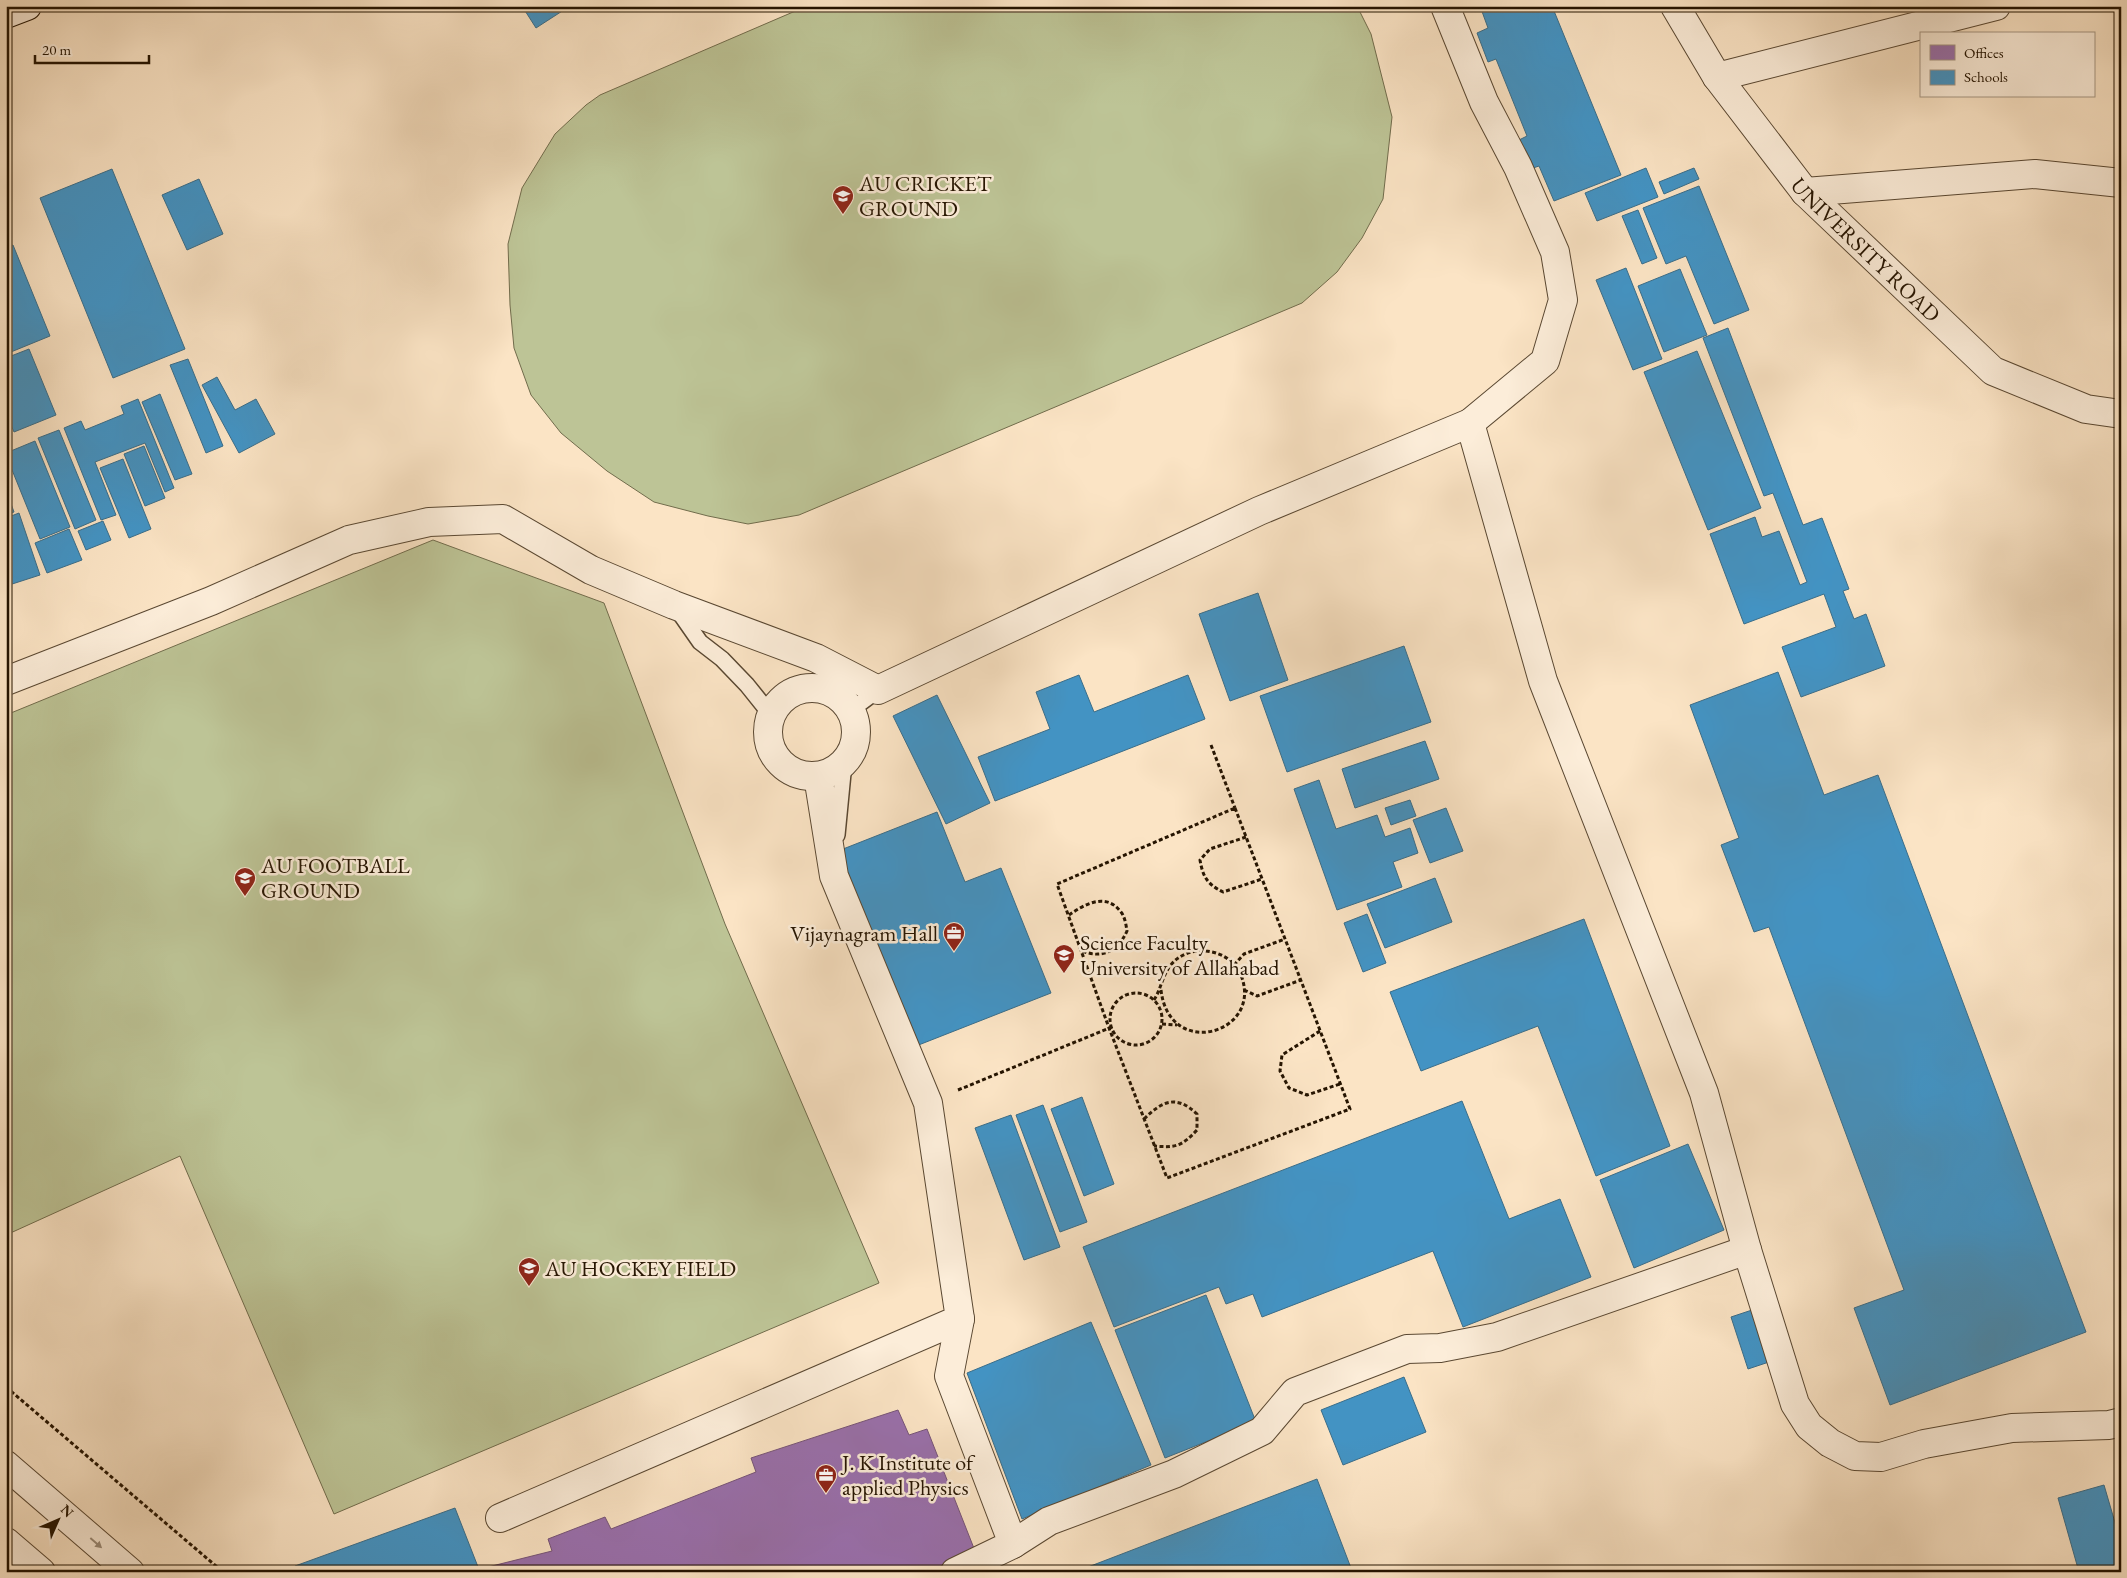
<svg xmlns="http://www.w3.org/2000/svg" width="2127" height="1578" viewBox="0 0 2127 1578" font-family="'EB Garamond',serif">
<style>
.green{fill:#bdc496;stroke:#716c4c}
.offices{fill:#9970ab;stroke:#765478}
.schools{fill:#4393c3;stroke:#3a6d89}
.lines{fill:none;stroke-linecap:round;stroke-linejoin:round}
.service-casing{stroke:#5a4832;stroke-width:18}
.minor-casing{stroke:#5a4832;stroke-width:30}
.tertiary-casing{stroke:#5a4832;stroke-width:30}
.secondary-casing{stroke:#251401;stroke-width:30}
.path{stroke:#251401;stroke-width:3;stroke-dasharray:4 2.5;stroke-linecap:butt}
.service{stroke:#fcedd9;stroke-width:15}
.minor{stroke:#fcedd9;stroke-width:28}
.tertiary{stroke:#fcedd9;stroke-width:28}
.secondary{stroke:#fcedd9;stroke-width:28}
.oneway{fill:#9b8b78}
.labels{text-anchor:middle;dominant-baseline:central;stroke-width:5;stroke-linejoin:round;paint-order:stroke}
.poi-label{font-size:22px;fill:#251401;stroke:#fcedd9;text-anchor:start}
.street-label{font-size:22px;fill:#251401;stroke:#fcedd9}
</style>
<rect width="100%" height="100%" fill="#fbe4c5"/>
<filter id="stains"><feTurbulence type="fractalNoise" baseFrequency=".004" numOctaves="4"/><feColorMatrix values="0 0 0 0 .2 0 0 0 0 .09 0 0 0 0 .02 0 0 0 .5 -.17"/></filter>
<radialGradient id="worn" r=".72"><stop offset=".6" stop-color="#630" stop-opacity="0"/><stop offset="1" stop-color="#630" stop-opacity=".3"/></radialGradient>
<g class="green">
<path d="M807 6H1357L1371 34 1392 117 1383 199 1362 238 1337 272 1302 303 799 515 748 524 708 516 654 502 607 471 561 433 531 395 514 348 510 305 508 244 522 188 555 134 586 105 600 95Z"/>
<path d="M433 540 604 603 725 924 879 1283 334 1514 180 1156 6 1235V715Z"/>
</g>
<path class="offices" d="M898 1410 909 1435 927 1429 977 1556 941 1572H488V1567L552 1551 548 1539 605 1517 611 1529 756 1472 751 1458Z"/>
<g class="schools">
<path d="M522 6H570L536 28Z"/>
<path d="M1480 6H1552L1621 175 1554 201 1539 166 1530 169 1519 140 1527 136 1496 59 1488 62 1477 33 1488 28Z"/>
<path d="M1646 168 1658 197 1597 221 1585 193Z"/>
<path d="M1694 168 1699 179 1664 194 1659 182Z"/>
<path d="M112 169 185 349 113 378 40 198Z"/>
<path d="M199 179 223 234 187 250 162 195Z"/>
<path d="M1699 186 1749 310 1714 324 1686 256 1666 264 1643 208Z"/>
<path d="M1638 210 1657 258 1642 264 1622 216Z"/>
<path d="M13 245 50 336 6 354V247Z"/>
<path d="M1626 268 1662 359 1633 370 1596 280Z"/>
<path d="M1680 269 1707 335 1664 352 1638 286Z"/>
<path d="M1728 328 1803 525 1822 518 1849 589 1843 591 1854 619 1866 614 1885 666 1801 697 1782 647 1836 627 1824 594 1744 624 1710 534 1755 517 1762 537 1779 531 1800 585 1807 582 1773 493 1764 496 1703 338Z"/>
<path d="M29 349 56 415 14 432 6 413V358Z"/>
<path d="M1697 351 1761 508 1708 530 1644 372Z"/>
<path d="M188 359 223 446 206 453 170 365Z"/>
<path d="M217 377 235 410 256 399 275 434 239 453 202 385Z"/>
<path d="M160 394 192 474 175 480 142 402Z"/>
<path d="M138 399 174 488 165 492 145 443 95 462 116 515 101 520 64 428 81 421 85 430 124 414 121 406Z"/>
<path d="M59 430 96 520 75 529 38 438Z"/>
<path d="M35 441 70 527 40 539 6 455V453Z"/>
<path d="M144 446 165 498 145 506 124 454Z"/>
<path d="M123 459 151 529 129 538 100 468Z"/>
<path d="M6 490 14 512 6 515Z"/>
<path d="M19 513 40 575 6 586V518Z"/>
<path d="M103 521 111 540 86 550 78 531Z"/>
<path d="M69 529 82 560 47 573 35 543Z"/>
<path d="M1258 593 1288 680 1230 701 1199 614Z"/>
<path d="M1404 646 1431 722 1287 772 1260 696Z"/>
<path d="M1778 672 1824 795 1878 775 2086 1332 1890 1405 1854 1308 1904 1290 1769 927 1754 932 1721 845 1739 838 1690 705Z"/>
<path d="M1079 675 1094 712 1188 675 1205 719 995 801 978 757 1050 729 1036 692Z"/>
<path d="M937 695 990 803 946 824 893 716Z"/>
<path d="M1425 741 1439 779 1355 808 1342 769Z"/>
<path d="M1319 780 1336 829 1377 815 1385 837 1410 828 1418 853 1393 862 1402 887 1337 910 1294 789Z"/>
<path d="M1410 800 1416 816 1391 825 1385 808Z"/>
<path d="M1446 808 1463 851 1430 863 1413 820Z"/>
<path d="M937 812 965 882 1001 868 1051 993 916 1046 838 851Z"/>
<path d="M1435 878 1452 922 1385 948 1367 904Z"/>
<path d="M1367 914 1386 963 1363 972 1344 923Z"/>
<path d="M1584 919 1670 1146 1596 1176 1538 1026 1421 1071 1390 992Z"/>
<path d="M1082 1097 1114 1184 1084 1196 1051 1109Z"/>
<path d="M1462 1101 1509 1219 1560 1199 1591 1277 1463 1327 1433 1251 1262 1317 1253 1294 1226 1304 1219 1287 1114 1327 1083 1247Z"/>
<path d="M1043 1105 1087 1222 1060 1232 1016 1115Z"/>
<path d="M1011 1115 1060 1247 1024 1260 975 1128Z"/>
<path d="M1688 1144 1724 1230 1634 1268 1600 1180Z"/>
<path d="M1206 1295 1256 1422 1165 1458 1115 1330Z"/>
<path d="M1755 1309 1772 1361 1748 1369 1731 1317Z"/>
<path d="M1091 1322 1151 1465 1022 1519 967 1373Z"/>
<path d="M1404 1377 1426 1432 1343 1465 1321 1410Z"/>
<path d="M1317 1479 1351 1568 1342 1572H1075Z"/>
<path d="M2104 1485 2121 1543V1572H2079L2058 1498Z"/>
<path d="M455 1508 480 1572H302L295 1566Z"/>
</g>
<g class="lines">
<g class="service-casing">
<g id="service">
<path d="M677 609 700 642 722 659 747 685 771 715"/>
<path d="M851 710 878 690"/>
<path d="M837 835 844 763"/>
</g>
</g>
<g class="minor-casing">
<g id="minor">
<path d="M1445 6 1484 102 1518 167 1555 252 1563 300 1545 361 1470 423 1543 681 1704 1093 1747 1250 1795 1404 1809 1426 1830 1443 1855 1456 1881 1457 1924 1444 2012 1428 2109 1425 2121 1422"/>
<path d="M1717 77 1996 6"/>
<path d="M1805 192 2035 174 2121 183"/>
<path d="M6 681 211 601 349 540 429 522 503 519 591 570 674 605 816 658 878 690 1259 511 1470 423"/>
<circle cx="812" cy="732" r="44"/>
<path d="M500 1518 960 1319 928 1103 834 876 818 776"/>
<path d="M1013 1544 1049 1521 1174 1474 1262 1431 1295 1392 1407 1349 1440 1348 1497 1337 1747 1250"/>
<path d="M955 1572 1013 1544 949 1376 960 1319"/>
</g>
</g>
<g class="tertiary-casing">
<g id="tertiary">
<path id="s1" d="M1675 6 1717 77 1805 192 1993 371 2086 409 2121 414"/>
<path d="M6 1465 130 1572"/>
<path d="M6 1542 41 1572"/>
</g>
</g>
<g class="secondary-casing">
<path id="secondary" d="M6 14 27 6"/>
</g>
<g class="path">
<path d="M1211 745 1235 808"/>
<path d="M1235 808 1350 1109 1167 1178 1109 1028 1057 884Z"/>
<path d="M1246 837 1210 849 1200 860C1203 877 1207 884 1223 892L1262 879"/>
<path d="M1069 915C1085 904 1106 892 1121 912 1125 917 1126 925 1127 931 1118 951 1103 959 1082 951"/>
<path d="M1234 965 1244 954 1285 939"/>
<path d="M1244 990 1257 996 1301 980"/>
<circle cx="1136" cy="1019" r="26"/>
<path d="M1154 1000C1161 989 1162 977 1170 966 1189 941 1232 948 1242 978 1261 1034 1169 1060 1161 990"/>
<path d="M1162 1024 1177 1025"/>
<path d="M1320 1031 1282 1055 1280 1071 1289 1088 1307 1095 1340 1084"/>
<path d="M958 1090 1112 1027"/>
<path d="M1144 1119C1163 1100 1177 1095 1197 1114V1130C1182 1146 1176 1148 1154 1146"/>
<path d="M6 1387 223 1572"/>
</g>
<use href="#service" class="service"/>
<use href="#minor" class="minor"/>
<use href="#tertiary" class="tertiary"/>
<use href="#secondary" class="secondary"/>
</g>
<defs><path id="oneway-solid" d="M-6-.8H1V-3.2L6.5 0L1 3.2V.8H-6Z" transform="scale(1.25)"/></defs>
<use class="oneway" href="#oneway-solid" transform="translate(96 1543) rotate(41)"/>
<defs>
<g id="university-pin" transform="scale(1.125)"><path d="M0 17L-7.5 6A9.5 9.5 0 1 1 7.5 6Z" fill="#8f2418" stroke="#fcedd9"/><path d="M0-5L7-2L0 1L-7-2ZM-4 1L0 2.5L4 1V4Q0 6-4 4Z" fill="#fff"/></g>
<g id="office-pin" transform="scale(1.125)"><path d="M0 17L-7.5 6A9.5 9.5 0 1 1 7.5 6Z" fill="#8f2418" stroke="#fcedd9"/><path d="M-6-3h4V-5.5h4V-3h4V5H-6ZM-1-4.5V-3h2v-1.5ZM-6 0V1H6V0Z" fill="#fff"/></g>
</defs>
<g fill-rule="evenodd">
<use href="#university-pin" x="843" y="196"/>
<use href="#university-pin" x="245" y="878"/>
<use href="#office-pin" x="954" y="933"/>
<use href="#university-pin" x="1064" y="955"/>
<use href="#university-pin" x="529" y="1268"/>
<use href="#office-pin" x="826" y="1475"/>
</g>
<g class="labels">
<g class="poi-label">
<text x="859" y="183">AU CRICKET<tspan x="859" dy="25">GROUND</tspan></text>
<text x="261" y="865">AU FOOTBALL<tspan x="261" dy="25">GROUND</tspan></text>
<text x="938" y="933" text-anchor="end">Vijaynagram Hall</text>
<text x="1080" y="942">Science Faculty<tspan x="1080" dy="25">University of Allahabad</tspan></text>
<text x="545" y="1268">AU HOCKEY FIELD</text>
<text x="842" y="1462">J. K Institute of<tspan x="842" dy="25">applied Physics</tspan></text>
</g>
<g class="street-label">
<text stroke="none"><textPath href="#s1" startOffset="311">UNIVERSITY ROAD</textPath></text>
</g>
</g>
<rect width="2127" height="1578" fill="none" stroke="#fbe4c5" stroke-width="25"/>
<rect x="8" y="8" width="2112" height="1563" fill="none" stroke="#251401" stroke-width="2.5"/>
<rect x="12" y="12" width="2102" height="1553" fill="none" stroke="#251401"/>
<rect x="1920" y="32" width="175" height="65" fill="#fcedd9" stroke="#a69683"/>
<rect x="1930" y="45" width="25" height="15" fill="#9970ab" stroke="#a69683"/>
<text x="1964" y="58" font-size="15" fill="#251401">Offices</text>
<rect x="1930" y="70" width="25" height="15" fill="#4393c3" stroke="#a69683"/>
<text x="1964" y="82" font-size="15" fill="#251401">Schools</text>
<g transform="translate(58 1520) rotate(45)" stroke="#fcedd9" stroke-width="4" paint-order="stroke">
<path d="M0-4L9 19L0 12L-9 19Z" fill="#251401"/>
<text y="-8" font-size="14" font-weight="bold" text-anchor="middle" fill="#251401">N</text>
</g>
<path d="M35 55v8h114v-8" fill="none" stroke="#251401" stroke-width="2.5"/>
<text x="42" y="55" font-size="15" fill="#251401" stroke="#fcedd9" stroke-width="4" paint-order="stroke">20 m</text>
<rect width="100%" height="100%" filter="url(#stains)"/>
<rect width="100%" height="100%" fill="url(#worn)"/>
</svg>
